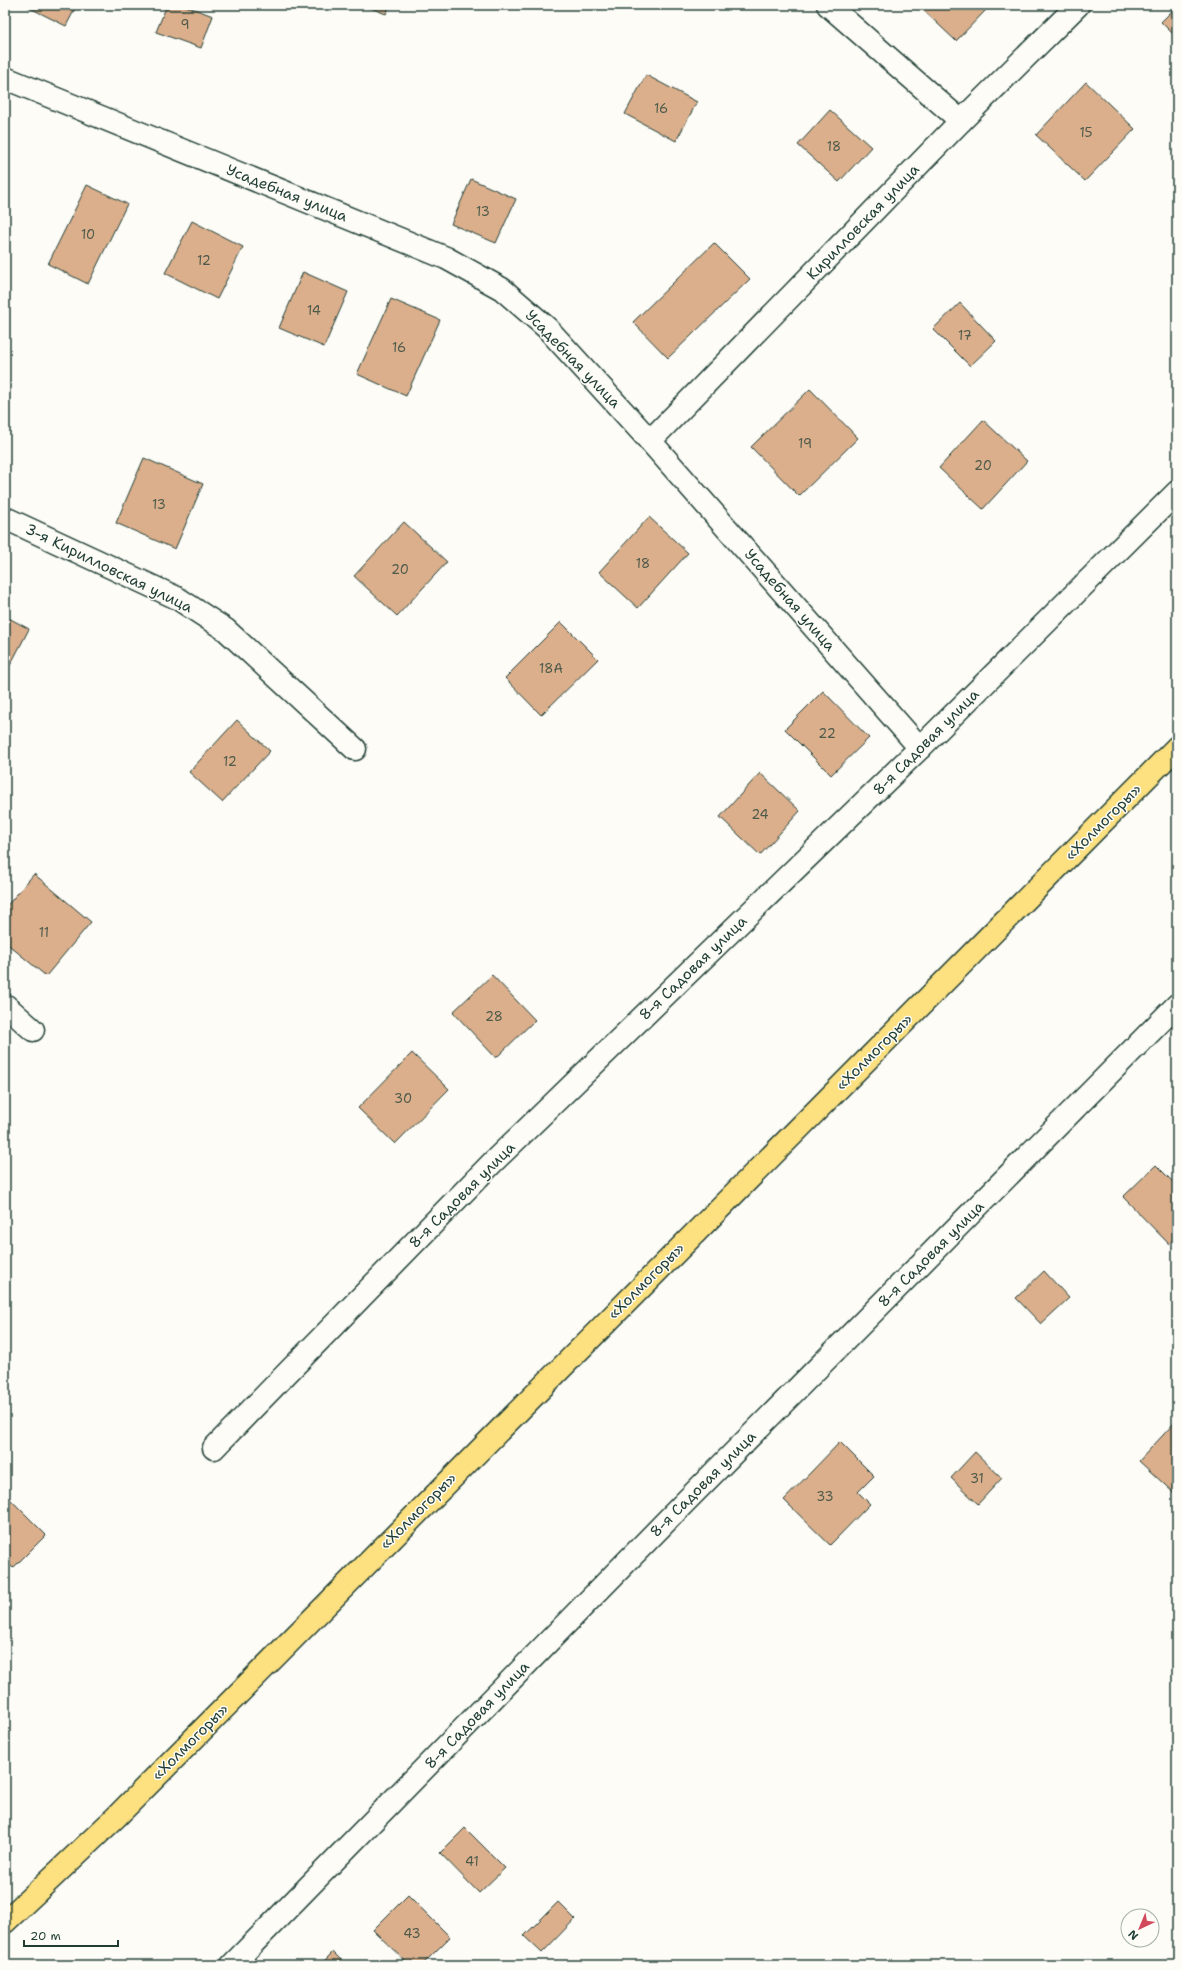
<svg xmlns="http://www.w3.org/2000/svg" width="1182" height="1970" viewBox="0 0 1182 1970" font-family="'Shantell Sans',sans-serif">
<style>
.building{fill:#dbaf8c;stroke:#1f3d34}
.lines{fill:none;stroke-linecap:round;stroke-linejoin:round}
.minor-casing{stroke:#1f3d34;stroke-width:25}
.highway-casing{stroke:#1f3d34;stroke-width:25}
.minor{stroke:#fdfcf7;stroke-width:22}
.highway{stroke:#fde080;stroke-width:22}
.labels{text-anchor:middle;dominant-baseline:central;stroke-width:3;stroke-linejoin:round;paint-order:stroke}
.number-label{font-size:13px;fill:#4e5a4a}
.street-label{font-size:15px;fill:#1f3d34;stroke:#fdfcf7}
</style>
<rect width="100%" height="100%" fill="#fdfcf7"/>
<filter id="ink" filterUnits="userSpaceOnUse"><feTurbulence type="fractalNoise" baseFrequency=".025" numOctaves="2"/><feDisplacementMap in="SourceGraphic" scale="8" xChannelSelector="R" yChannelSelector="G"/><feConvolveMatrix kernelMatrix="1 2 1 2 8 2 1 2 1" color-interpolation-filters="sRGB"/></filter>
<g filter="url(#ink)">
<g class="building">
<path d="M24 5H77L66 26Z"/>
<path d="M167 5H183L213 16 201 48 156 32Z"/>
<path d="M363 5H390L386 14Z"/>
<path d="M924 5H981L986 10 956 41 921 8Z"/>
<path d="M1177 6V38L1161 22Z"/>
<path d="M646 75 697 102 676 141 625 114Z"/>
<path d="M1086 82 1135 129 1085 181 1036 135Z"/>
<path d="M830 110 871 147 839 182 798 145Z"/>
<path d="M471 179 516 199 496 243 451 224Z"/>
<path d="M87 185 127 204 88 284 48 264Z"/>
<path d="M192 221 243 247 217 299 165 273Z"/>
<path d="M714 243 750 279 668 358 633 322Z"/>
<path d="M303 272 348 292 324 347 279 328Z"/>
<path d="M391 299 440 320 406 396 357 374Z"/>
<path d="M960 303 996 341 970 366 933 329Z"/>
<path d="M810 389 858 438 799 496 751 447Z"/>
<path d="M983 420 1027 461 983 509 939 468Z"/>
<path d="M144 458 203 484 175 549 116 523Z"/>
<path d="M649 517 688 553 638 608 599 572Z"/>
<path d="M404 522 447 562 397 616 354 576Z"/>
<path d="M5 616 29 629 5 675Z"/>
<path d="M561 622 598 659 541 715 505 678Z"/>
<path d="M823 691 869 738 831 775 785 729Z"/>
<path d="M237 720 270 751 222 802 189 772Z"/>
<path d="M760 773 800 811 760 855 720 817Z"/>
<path d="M34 874 91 922 46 976 5 942V908Z"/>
<path d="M492 975 535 1020 496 1058 453 1012Z"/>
<path d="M412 1053 449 1089 395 1144 358 1108Z"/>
<path d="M1156 1165 1177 1186V1235L1169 1244 1123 1197Z"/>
<path d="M1044 1271 1069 1298 1041 1324 1016 1298Z"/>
<path d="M1176 1421 1177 1422V1496L1139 1461Z"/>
<path d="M840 1442 874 1476 858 1492 870 1504 830 1545 784 1500Z"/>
<path d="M975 1452 1002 1478 978 1504 951 1478Z"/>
<path d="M5 1494 46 1535 13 1568 5 1560Z"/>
<path d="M465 1828 505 1868 479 1893 440 1853Z"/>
<path d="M408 1895 450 1937 422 1965H409L373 1930Z"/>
<path d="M558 1902 575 1919 542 1953 524 1936Z"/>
<path d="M333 1952 346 1965H320Z"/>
</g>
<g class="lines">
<g class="minor-casing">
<g id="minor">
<path d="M828 5 961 121"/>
<path d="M5 78 446 258 502 289 547 328 650 441 920 748"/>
<path d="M650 441 961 121 1078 5"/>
<path d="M5 518 177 598 226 630 355 749"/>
<path d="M5 1005 33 1030"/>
<path d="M214 1448 493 1162 920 748 1177 492"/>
<path d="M232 1965 687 1500 1177 1005"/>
</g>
</g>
<g class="highway-casing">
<path id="highway" d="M5 1922 116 1817 1177 747"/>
</g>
<use href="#minor" class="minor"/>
<use href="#highway" class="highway"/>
</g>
</g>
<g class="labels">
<g class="number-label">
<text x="185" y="24">9</text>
<text x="661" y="108">16</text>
<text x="1086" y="132">15</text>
<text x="834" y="146">18</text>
<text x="483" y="211">13</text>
<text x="88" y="234">10</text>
<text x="204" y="260">12</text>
<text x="314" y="310">14</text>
<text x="965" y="335">17</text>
<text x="399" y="347">16</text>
<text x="805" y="443">19</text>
<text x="983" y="465">20</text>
<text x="159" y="504">13</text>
<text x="643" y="563">18</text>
<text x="400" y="569">20</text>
<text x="551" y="668">18А</text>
<text x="827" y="733">22</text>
<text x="230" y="761">12</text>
<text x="760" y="814">24</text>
<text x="44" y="932">11</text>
<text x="494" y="1016">28</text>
<text x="403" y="1098">30</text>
<text x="977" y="1478">31</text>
<text x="825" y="1496">33</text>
<text x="472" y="1861">41</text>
<text x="412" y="1933">43</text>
</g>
<g class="street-label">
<text transform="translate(287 193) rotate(22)">Усадебная улица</text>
<text transform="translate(863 222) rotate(-46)">Кирилловская улица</text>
<text transform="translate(573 359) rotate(46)">Усадебная улица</text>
<text transform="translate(109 568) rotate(26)">3-я Кирилловская улица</text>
<text transform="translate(790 600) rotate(49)">Усадебная улица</text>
<text transform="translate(926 742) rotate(-45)">8-я Садовая улица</text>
<text transform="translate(1103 822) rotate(-45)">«Холмогоры»</text>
<text transform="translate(693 968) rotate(-44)">8-я Садовая улица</text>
<text transform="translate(874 1052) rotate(-45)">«Холмогоры»</text>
<text transform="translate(462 1195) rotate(-45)">8-я Садовая улица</text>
<text transform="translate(931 1254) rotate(-45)">8-я Садовая улица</text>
<text transform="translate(646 1281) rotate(-45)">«Холмогоры»</text>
<text transform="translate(703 1484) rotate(-45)">8-я Садовая улица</text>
<text transform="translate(418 1511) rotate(-45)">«Холмогоры»</text>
<text transform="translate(477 1715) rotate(-46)">8-я Садовая улица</text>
<text transform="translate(190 1742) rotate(-45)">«Холмогоры»</text>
</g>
</g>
<rect width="1182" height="1970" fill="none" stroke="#fdfcf7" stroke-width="20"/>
<rect x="10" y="10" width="1162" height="1950" fill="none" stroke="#1f3d34" stroke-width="1.5" filter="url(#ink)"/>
<g transform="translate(1140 1928) rotate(224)"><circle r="19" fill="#fdfcf7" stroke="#a4b0a9"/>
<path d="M0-3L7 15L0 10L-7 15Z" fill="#d1495b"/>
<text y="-6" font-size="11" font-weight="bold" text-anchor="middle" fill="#1f3d34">N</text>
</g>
<path d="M24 1940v6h94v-6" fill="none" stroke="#1f3d34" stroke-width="2"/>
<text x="30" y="1940" font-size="12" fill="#1f3d34" stroke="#fdfcf7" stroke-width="3" paint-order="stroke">20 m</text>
</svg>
